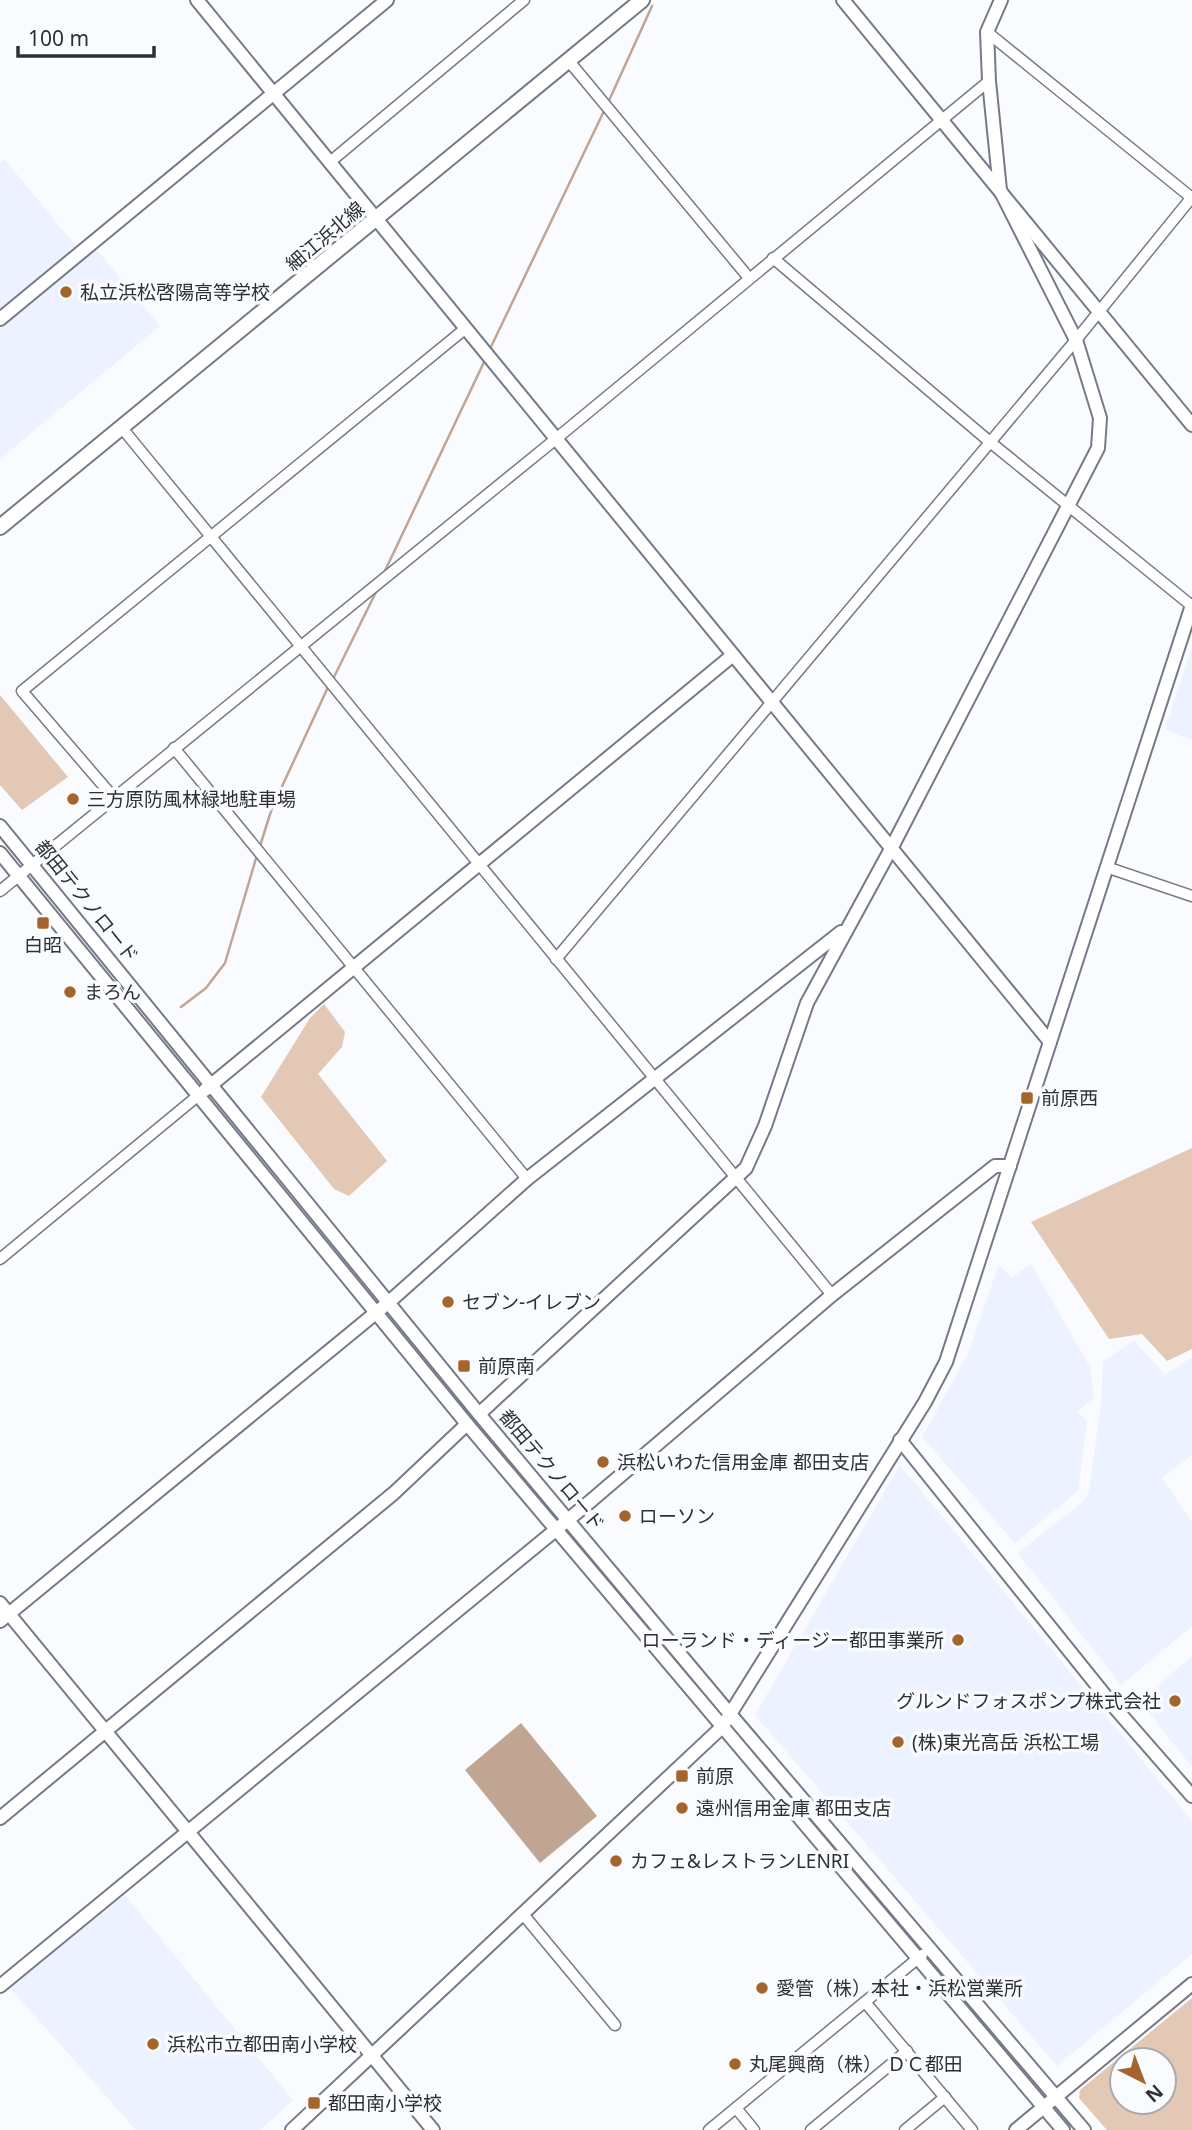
<svg xmlns="http://www.w3.org/2000/svg" width="1192" height="2130" viewBox="0 0 1192 2130" font-family="'Noto Sans','Noto Sans JP',sans-serif">
<style>
.built{fill:#ecf2ff}
.green{fill:#e2c8b5;fill-rule:evenodd}
.water{fill:#c0a692}
.lines{fill:none;stroke-linecap:round;stroke-linejoin:round}
.stream{stroke:#c0a692;stroke-width:2.5}
.minor-casing{stroke:#747a87;stroke-width:13}
.tertiary-casing{stroke:#747a87;stroke-width:16}
.secondary-casing{stroke:#747a87;stroke-width:18}
.minor{stroke:#fff;stroke-width:10}
.tertiary{stroke:#fff;stroke-width:12}
.secondary{stroke:#fff;stroke-width:14}
.poi-dot{fill:#a4652d;stroke:#f9fbfe;stroke-width:2.5}
.labels{text-anchor:middle;dominant-baseline:central;stroke-width:7;stroke-linejoin:round;paint-order:stroke}
.street-label{font-size:19px;fill:#2e3036;stroke:#f9fbfe}
.poi-label{font-size:19px;fill:#2e3036;stroke:#f9fbfe;text-anchor:start}
</style>
<rect width="100%" height="100%" fill="#f9fbfe"/>
<g class="built">
<path d="M4 159 85 257 96 249 160 326 0 459V162Z"/>
<path d="M1192 646V740L1165 730Z"/>
<path d="M999 1264 1011 1278 1031 1264 1091 1369 1094 1398 1077 1411 1087 1421 1078 1491 1015 1543 922 1437 968 1354Z"/>
<path d="M1134 1340 1165 1375 1192 1357V1455L1162 1478 1192 1522V1626L1121 1685 1018 1553 1084 1501 1089 1491 1101 1404 1103 1362Z"/>
<path d="M900 1465 1192 1821V1954L1057 2066 755 1715Z"/>
<path d="M1192 1656V1767L1140 1701Z"/>
<path d="M125 1895 293 2100 260 2130H136L10 1988Z"/>
</g>
<g class="green">
<path d="M0 695 68 777 22 810 0 785Z"/>
<path d="M324 1004 345 1032 342 1047 318 1074 387 1161 349 1196 334 1189 261 1097 310 1018Z"/>
<path d="M1192 1148V1349L1167 1361 1142 1334 1109 1339 1031 1222Z"/>
<path d="M1192 1998V2130H1107L1079 2098 1080 2090ZM1122 2060H1164V2102H1122Z"/>
</g>
<path class="water" d="M521 1723 597 1816 540 1863 465 1770Z"/>
<g class="lines">
<g class="stream">
<path d="M607 105 652 6"/>
<path d="M489 351 604 111"/>
<path d="M383 575 485 360"/>
<path d="M333 679 378 588"/>
<path d="M260 846 272 808 329 685"/>
<path d="M181 1007 206 988 225 963 257 855"/>
</g>
<g class="minor-casing">
<g id="minor">
<path d="M987 32 1192 198"/>
<path d="M568 60 749 278"/>
<path d="M330 162 524 0"/>
<path d="M773 258 990 442 1192 606"/>
<path d="M122 428 832 1295"/>
<path d="M174 748 527 1179"/>
<path d="M114 798 22 691 466 328"/>
<path d="M1106 867 1192 896"/>
<path d="M0 891 557 438 989 81"/>
<path d="M556 959 1076 340 1192 197"/>
<path d="M0 1259 200 1094"/>
<path d="M522 1913 615 2025"/>
<path d="M865 2002 972 2130"/>
<path d="M736 2108 754 2130"/>
<path d="M709 2130 922 1955"/>
<path d="M811 2130 907 2051"/>
<path d="M905 2130 945 2097"/>
</g>
</g>
<g class="tertiary-casing">
<g id="tertiary">
<path d="M197 0 1050 1042"/>
<path d="M843 0 1192 425"/>
<path d="M0 319 387 0"/>
<path d="M0 826 479 1414 730 1714 1084 2130"/>
<path d="M0 853 467 1424 1063 2130"/>
<path d="M205 1090 733 655"/>
<path d="M479 1414 746 1168 765 1126 807 1003 892 847 1098 448 1100 418 1076 340 1000 190 989 81 987 32 1001 0"/>
<path d="M900 1440 1116 1709 1192 1796"/>
<path d="M0 1603 433 2130"/>
<path d="M0 1621 389 1302 527 1179 841 932"/>
<path d="M0 1818 394 1493 467 1424"/>
<path d="M0 1986 586 1505 832 1295 995 1166H1010"/>
<path d="M292 2130 722 1727 925 1402 946 1362 1192 605"/>
<path d="M1016 2130 1192 1984"/>
</g>
</g>
<g class="secondary-casing">
<path id="secondary" d="M0 527 642 0"/>
</g>
<use href="#minor" class="minor"/>
<use href="#tertiary" class="tertiary"/>
<use href="#secondary" class="secondary"/>
</g>
<g class="poi-dot">
<circle cx="66" cy="292" r="7"/>
<circle cx="73" cy="799" r="7"/>
<rect x="36" y="916" width="14" height="14" rx="3.5"/>
<circle cx="70" cy="992" r="7"/>
<rect x="1020" y="1091" width="14" height="14" rx="3.5"/>
<circle cx="448" cy="1302" r="7"/>
<rect x="457" y="1359" width="14" height="14" rx="3.5"/>
<circle cx="603" cy="1462" r="7"/>
<circle cx="625" cy="1516" r="7"/>
<circle cx="958" cy="1640" r="7"/>
<circle cx="1175" cy="1701" r="7"/>
<circle cx="898" cy="1742" r="7"/>
<rect x="675" y="1769" width="14" height="14" rx="3.5"/>
<circle cx="682" cy="1808" r="7"/>
<circle cx="616" cy="1861" r="7"/>
<circle cx="762" cy="1988" r="7"/>
<circle cx="153" cy="2044" r="7"/>
<circle cx="735" cy="2064" r="7"/>
<rect x="307" y="2096" width="14" height="14" rx="3.5"/>
</g>
<g class="labels">
<g class="street-label">
<text transform="translate(325 236) rotate(-40)">細江浜北線</text>
<text transform="translate(87 901) rotate(51)">都田テクノロード</text>
<text transform="translate(552 1470) rotate(50)">都田テクノロード</text>
</g>
<g class="poi-label">
<text x="80" y="292">私立浜松啓陽高等学校</text>
<text x="87" y="799">三方原防風林緑地駐車場</text>
<text x="43" y="945" text-anchor="middle">白昭</text>
<text x="84" y="992">まろん</text>
<text x="1041" y="1098">前原西</text>
<text x="462" y="1302">セブン-イレブン</text>
<text x="478" y="1366">前原南</text>
<text x="617" y="1462">浜松いわた信用金庫 都田支店</text>
<text x="639" y="1516">ローソン</text>
<text x="944" y="1640" text-anchor="end">ローランド・ディージー都田事業所</text>
<text x="1161" y="1701" text-anchor="end">グルンドフォスポンプ株式会社</text>
<text x="912" y="1742">(株)東光高岳 浜松工場</text>
<text x="696" y="1776">前原</text>
<text x="696" y="1808">遠州信用金庫 都田支店</text>
<text x="630" y="1861">カフェ&amp;レストランLENRI</text>
<text x="776" y="1988">愛管（株）本社・浜松営業所</text>
<text x="167" y="2044">浜松市立都田南小学校</text>
<text x="749" y="2064">丸尾興商（株） ＤＣ都田</text>
<text x="328" y="2103">都田南小学校</text>
</g>
</g>
<g transform="translate(1143 2081) rotate(138)"><circle r="33" fill="#f9fbfe" stroke="#a8aaae" stroke-width="2"/>
<path d="M0-5L12 26L0 18L-12 26Z" fill="#a4652d"/>
<text y="-10" font-size="19" font-weight="bold" text-anchor="middle" fill="#2e3036">N</text>
</g>
<path d="M18 46v10h136v-10" fill="none" stroke="#2e3036" stroke-width="3.5"/>
<text x="28" y="46" font-size="21" fill="#2e3036" stroke="#f9fbfe" stroke-width="5" paint-order="stroke">100 m</text>
</svg>
